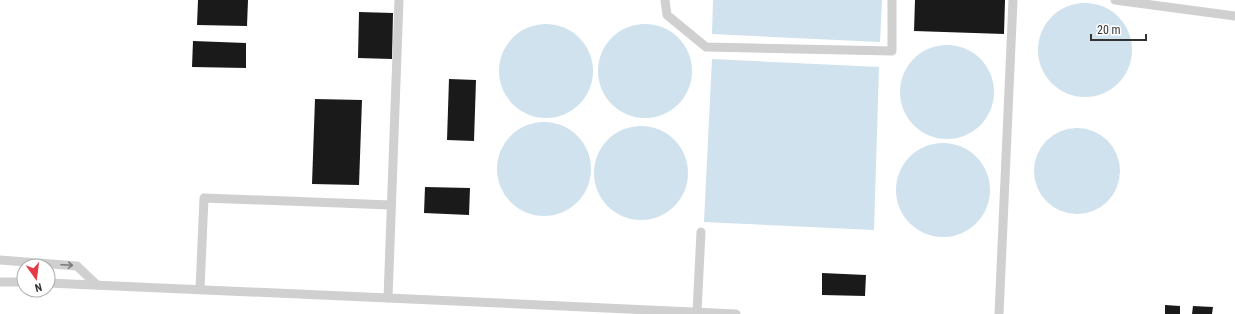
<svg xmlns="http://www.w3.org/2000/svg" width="1235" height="314" viewBox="0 0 1235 314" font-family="'Roboto Condensed',sans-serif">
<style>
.water{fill:#cfe2ee}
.building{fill:#1a1a1a}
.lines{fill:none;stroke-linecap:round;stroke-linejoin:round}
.service{stroke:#d0d0d0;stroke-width:9}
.oneway{stroke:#7a7a7a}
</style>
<rect width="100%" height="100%" fill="#fff"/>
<g class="water">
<path d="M713 0H882L880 42 712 34Z"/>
<circle cx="1085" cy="50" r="47"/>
<circle cx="645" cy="71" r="47"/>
<circle cx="546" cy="71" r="47"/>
<circle cx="947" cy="92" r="47"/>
<path d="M712 59 879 67 874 230 704 222Z"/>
<circle cx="544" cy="169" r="47"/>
<circle cx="641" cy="173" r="47"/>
<circle cx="1077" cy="171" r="43"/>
<circle cx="943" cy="190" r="47"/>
</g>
<g class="building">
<path d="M198 0H248L247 26 197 25Z"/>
<path d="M915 0H1005L1004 34 914 31Z"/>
<path d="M359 12 393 13 392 59 358 58Z"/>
<path d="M193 41 246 43V68L192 67Z"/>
<path d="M449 79 476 80 474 141 447 140Z"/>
<path d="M315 99 362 100 359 185 312 184Z"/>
<path d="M425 187 470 188 469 215 424 213Z"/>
<path d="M822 273 866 275 865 296 822 295Z"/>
<path d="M1165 305 1180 306V314H1165Z"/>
<path d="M1193 306 1213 307 1212 314H1192Z"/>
</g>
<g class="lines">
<g class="service">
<path d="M665 0 667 15 706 47 892 51V0"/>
<path d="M1115 0 1235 16"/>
<path d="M0 260 77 266 97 285"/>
<path d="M0 282H24"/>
<path d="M48 283 388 298 399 0"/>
<path d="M200 289 204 198 391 205"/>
<path d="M388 298 736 314"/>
<path d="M697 312 701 232"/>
<path d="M999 314 1013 0"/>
</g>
</g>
<defs><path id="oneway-shaft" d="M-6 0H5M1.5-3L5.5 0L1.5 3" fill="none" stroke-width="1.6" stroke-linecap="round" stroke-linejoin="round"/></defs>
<use class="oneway" href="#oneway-shaft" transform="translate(67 265) rotate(3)"/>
<g transform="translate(36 278) rotate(166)"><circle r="19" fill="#ffffff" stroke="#adadad"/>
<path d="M0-3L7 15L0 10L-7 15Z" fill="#e63946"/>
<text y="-6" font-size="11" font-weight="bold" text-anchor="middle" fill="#333333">N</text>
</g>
<path d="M1091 34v6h55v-6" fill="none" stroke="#333333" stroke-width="2"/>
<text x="1097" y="34" font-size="12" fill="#333333" stroke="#ffffff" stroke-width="3" paint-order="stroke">20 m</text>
</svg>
